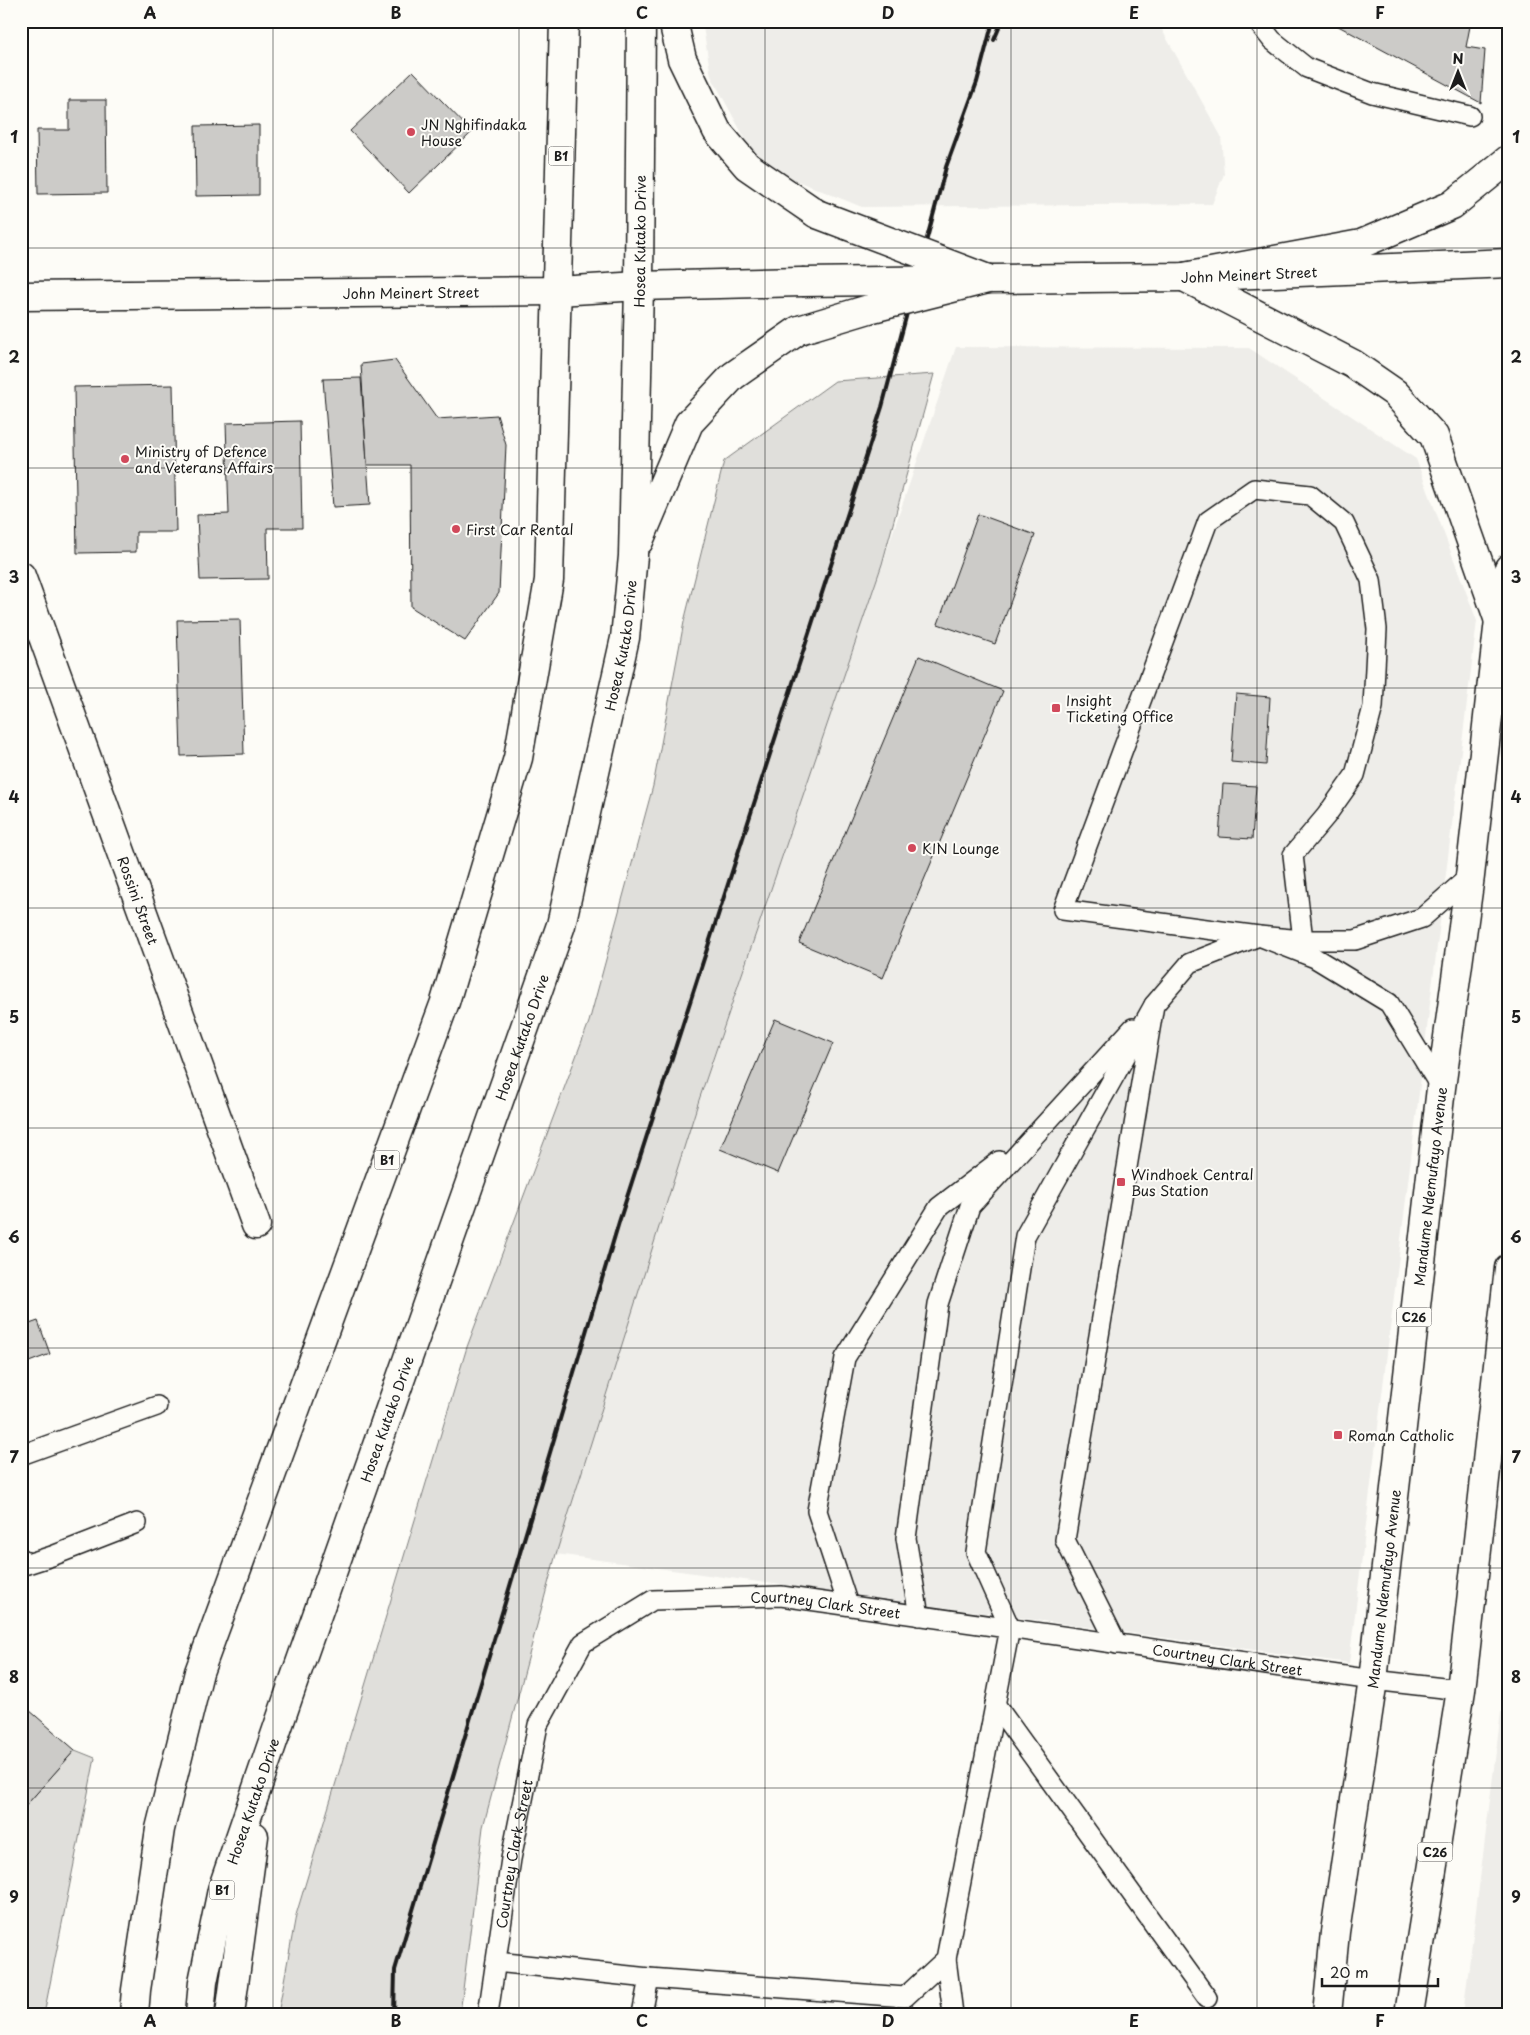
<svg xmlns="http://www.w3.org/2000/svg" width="1530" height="2035" viewBox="0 0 1530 2035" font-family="'Playpen Sans',sans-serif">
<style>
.built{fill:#eeede9}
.green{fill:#e0dfdb;stroke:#7e7e7c}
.building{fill:#cccbc8;stroke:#1c1c1c}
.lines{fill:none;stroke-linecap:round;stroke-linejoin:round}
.lane-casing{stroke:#1c1c1c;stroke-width:22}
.street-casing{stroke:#1c1c1c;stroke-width:31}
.secondary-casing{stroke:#1c1c1c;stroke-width:31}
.primary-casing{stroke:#1c1c1c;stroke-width:31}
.lane{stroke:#fdfcf7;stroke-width:19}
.street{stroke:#fdfcf7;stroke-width:28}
.secondary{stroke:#fdfcf7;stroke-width:28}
.primary{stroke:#fdfcf7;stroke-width:28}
.rail{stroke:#1c1c1c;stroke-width:4}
.secondary-bridge-casing{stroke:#1c1c1c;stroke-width:31;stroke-linecap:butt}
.primary-bridge-casing{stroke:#1c1c1c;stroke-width:31;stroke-linecap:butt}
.secondary-bridge{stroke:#fdfcf7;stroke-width:28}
.primary-bridge{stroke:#fdfcf7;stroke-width:28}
.grid{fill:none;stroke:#1c1c1c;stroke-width:1;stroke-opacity:0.55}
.poi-dot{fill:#d1495b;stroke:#fdfcf7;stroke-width:2}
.labels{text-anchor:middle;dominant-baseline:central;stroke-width:4;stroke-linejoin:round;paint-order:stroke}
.shield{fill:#fdfcf7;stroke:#605f5e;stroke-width:1}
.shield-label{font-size:12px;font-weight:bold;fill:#1c1c1c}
.poi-label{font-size:14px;fill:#1c1c1c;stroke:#fdfcf7;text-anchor:start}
.street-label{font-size:14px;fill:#1c1c1c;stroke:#fdfcf7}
.neatline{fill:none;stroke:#1c1c1c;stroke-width:2}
.grid-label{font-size:16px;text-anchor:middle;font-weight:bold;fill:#1c1c1c}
</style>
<rect width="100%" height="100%" fill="#fdfcf7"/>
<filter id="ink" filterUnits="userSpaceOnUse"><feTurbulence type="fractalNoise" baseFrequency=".02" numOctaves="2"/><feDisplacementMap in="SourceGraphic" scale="10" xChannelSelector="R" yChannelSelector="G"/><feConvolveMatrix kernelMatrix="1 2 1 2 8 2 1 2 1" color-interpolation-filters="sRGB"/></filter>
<g filter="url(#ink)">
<g class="built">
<path d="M702 21H1157L1221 136 1224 174 1212 204 862 207 760 166 711 76Z"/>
<path d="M956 347 1249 348 1416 459 1477 621 1349 1663 556 1554 612 1357Z"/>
<path d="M1501 1712 1509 1713V2014H1463Z"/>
</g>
<g class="green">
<path d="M934 374 882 564 699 1100 556 1554 483 1827 460 2014H278L296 1915 467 1347 589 1022 653 786 684 622 724 461 835 381Z"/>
<path d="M75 1750 95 1758 44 2014H21V1811Z"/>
</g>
<g class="building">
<path d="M1329 21H1471L1466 47 1485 50 1481 103Z"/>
<path d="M413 71 472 132 409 193 350 131Z"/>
<path d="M69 100H106L107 193 38 194 37 130H69Z"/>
<path d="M259 125V195L196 196 195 126Z"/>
<path d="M395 360 437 419 497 415 506 445 499 593 465 641 411 607 410 465H367L361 364Z"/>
<path d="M361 378 370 505 333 507 323 379Z"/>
<path d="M173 385 176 532H136V552L77 553 74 387Z"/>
<path d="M300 421 302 528H267L268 579 200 580 197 515 229 514 226 423Z"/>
<path d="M978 514 1035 535 995 644 938 624Z"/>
<path d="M240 619 244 754 181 756 177 620Z"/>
<path d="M919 656 1003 691 883 978 799 943Z"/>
<path d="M1236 694 1270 697 1266 765 1231 762Z"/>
<path d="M1223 784 1256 786 1252 839 1219 837Z"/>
<path d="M775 1019 833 1043 778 1173 720 1149Z"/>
<path d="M38 1321 50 1354 21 1365V1327Z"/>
<path d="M21 1703 75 1750 21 1811Z"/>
</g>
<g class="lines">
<g class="lane-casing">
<g id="lane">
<path d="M1257 21 1272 40 1307 68 1372 93 1470 116"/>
<path d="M1303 940 1293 855 1326 816 1355 775 1373 707 1377 629 1371 580 1344 523 1310 495 1254 489 1208 521 1063 910 1259 936 1303 940H1355L1422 918 1470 876"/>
<path d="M21 1455 157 1406"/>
<path d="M21 1558 24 1565 52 1556 137 1523"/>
<path d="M848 1605 817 1511 845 1358 939 1207 999 1161"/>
<path d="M919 1616 906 1538 938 1304 970 1206 1133 1028"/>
<path d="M1117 1644 1065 1540 1154 1005 1190 963 1259 936 1315 958 1389 1003 1441 1088"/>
<path d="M995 1704 1207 1998"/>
<path d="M946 1959 953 2014"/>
<path d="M496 1962 649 1978 905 1997 946 1959 1010 1628 976 1552 1025 1236 1154 1005"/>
<path id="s1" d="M488 2014 511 1859 538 1725 583 1643 653 1600 781 1596 1373 1680 1461 1690"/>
<path d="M642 2014 649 1978"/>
</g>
</g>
<g class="street-casing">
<g id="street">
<path id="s2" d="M21 576 256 1225"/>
</g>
</g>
<g class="secondary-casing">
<g id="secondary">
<path id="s3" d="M988 279 1184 277 1509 263"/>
<path id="s4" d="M21 296 558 291 639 286 802 282"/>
</g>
</g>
<g class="primary-casing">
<g id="primary">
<path d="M673 21 682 59 717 131 747 166 817 214"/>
<path d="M1184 277 1353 364 1395 393 1434 436 1498 618"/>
<path d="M1184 277 1361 244 1452 205 1509 159"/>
<path d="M639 541 689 423 733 376 799 330"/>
<path d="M134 2014 136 1990 160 1829 199 1672 445 1002 518 758 549 580 564 21"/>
<path id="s5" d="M200 2014 203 1982 222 1890 292 1686 561 925 625 638 633 556 639 286 641 21"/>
<path d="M230 2014 254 1836"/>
<path id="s6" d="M1327 2014 1335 1932 1373 1680 1441 1088 1470 876 1499 620 1509 568"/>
<path d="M1409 2014 1461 1690 1509 1268"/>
</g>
</g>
<use href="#lane" class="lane"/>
<use href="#street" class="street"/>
<use href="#secondary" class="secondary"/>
<use href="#primary" class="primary"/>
<g class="rail">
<path d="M994 40 1002 21"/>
<path d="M394 2014 395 1970 619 1222 882 407 946 167 977 82 993 21"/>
</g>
<g class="secondary-bridge-casing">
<path id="secondary-bridge" d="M802 282 964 280"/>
</g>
<g class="primary-bridge-casing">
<g id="primary-bridge">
<path d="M817 214 988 279"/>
<path d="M799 330 869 309 988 279"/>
</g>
</g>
<use href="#secondary-bridge" class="secondary-bridge"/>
<use href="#primary-bridge" class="primary-bridge"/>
</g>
</g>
<path class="grid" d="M273 21V2014M519 21V2014M765 21V2014M1011 21V2014M1257 21V2014M21 248H1509M21 468H1509M21 688H1509M21 908H1509M21 1128H1509M21 1348H1509M21 1568H1509M21 1788H1509"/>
<g class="poi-dot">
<circle cx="411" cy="132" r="5"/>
<circle cx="125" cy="459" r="5"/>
<circle cx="456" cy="529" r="5"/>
<rect x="1051" y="703" width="10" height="10" rx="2.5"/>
<circle cx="912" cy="848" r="5"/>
<rect x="1116" y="1177" width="10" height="10" rx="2.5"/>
<rect x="1333" y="1430" width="10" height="10" rx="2.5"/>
</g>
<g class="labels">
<g class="shield">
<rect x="548.5" y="146.5" width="25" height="19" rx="4"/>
<rect x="374.5" y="1150.5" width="25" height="19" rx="4"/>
<rect x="1396.5" y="1307.5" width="35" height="19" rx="4"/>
<rect x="1417.5" y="1842.5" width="35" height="19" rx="4"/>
<rect x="209.5" y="1880.5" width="25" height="19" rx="4"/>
</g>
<g class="shield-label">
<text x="561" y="156">B1</text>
<text x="387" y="1160">B1</text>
<text x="1414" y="1317">C26</text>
<text x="1435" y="1852">C26</text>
<text x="222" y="1890">B1</text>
</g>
<g class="poi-label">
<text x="421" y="124">JN Nghifindaka<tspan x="421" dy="16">House</tspan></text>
<text x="135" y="451">Ministry of Defence<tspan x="135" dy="16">and Veterans Affairs</tspan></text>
<text x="466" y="529">First Car Rental</text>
<text x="1066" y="700">Insight<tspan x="1066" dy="16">Ticketing Office</tspan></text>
<text x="922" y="848">KIN Lounge</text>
<text x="1131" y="1174">Windhoek Central<tspan x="1131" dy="16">Bus Station</tspan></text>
<text x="1348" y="1435">Roman Catholic</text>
</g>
<g class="street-label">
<text stroke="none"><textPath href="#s5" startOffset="1840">Hosea Kutako Drive</textPath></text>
<text stroke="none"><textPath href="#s3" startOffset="261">John Meinert Street</textPath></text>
<text stroke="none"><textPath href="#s4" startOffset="390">John Meinert Street</textPath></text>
<text stroke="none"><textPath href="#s5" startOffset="1435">Hosea Kutako Drive</textPath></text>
<text stroke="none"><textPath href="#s2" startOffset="345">Rossini Street</textPath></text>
<text stroke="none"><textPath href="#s5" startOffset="1030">Hosea Kutako Drive</textPath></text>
<text stroke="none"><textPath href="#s6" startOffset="834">Mandume Ndemufayo Avenue</textPath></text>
<text stroke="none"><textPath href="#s5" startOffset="625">Hosea Kutako Drive</textPath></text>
<text stroke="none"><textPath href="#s6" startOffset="429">Mandume Ndemufayo Avenue</textPath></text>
<text stroke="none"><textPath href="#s1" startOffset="642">Courtney Clark Street</textPath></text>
<text stroke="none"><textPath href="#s1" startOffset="1048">Courtney Clark Street</textPath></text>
<text stroke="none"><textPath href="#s5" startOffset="220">Hosea Kutako Drive</textPath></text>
<text stroke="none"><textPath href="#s1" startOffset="162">Courtney Clark Street</textPath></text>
</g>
</g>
<rect width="1530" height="2035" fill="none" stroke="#fdfcf7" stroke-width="55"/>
<g transform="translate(1458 72)" stroke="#fdfcf7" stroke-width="4" paint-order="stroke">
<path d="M0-4L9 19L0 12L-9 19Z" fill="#1c1c1c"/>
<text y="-8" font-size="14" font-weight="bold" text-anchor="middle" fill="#1c1c1c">N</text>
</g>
<path d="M1322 1978v8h116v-8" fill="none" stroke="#1c1c1c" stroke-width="2.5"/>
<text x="1330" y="1978" font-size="15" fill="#1c1c1c" stroke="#fdfcf7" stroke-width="4" paint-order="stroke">20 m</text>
<rect x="28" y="28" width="1474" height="1980" class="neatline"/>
<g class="grid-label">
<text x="150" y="19">A</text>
<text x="396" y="19">B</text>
<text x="642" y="19">C</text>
<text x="888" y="19">D</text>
<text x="1134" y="19">E</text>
<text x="1380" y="19">F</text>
<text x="14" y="143">1</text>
<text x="1516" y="143">1</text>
<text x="14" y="363">2</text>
<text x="1516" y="363">2</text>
<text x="14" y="583">3</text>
<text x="1516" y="583">3</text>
<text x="14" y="803">4</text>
<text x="1516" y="803">4</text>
<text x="14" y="1023">5</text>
<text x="1516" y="1023">5</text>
<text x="14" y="1243">6</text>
<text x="1516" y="1243">6</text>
<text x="14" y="1463">7</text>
<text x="1516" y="1463">7</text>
<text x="14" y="1683">8</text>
<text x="1516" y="1683">8</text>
<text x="14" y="1903">9</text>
<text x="1516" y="1903">9</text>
<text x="150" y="2027">A</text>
<text x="396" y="2027">B</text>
<text x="642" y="2027">C</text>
<text x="888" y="2027">D</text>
<text x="1134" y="2027">E</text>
<text x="1380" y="2027">F</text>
</g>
</svg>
